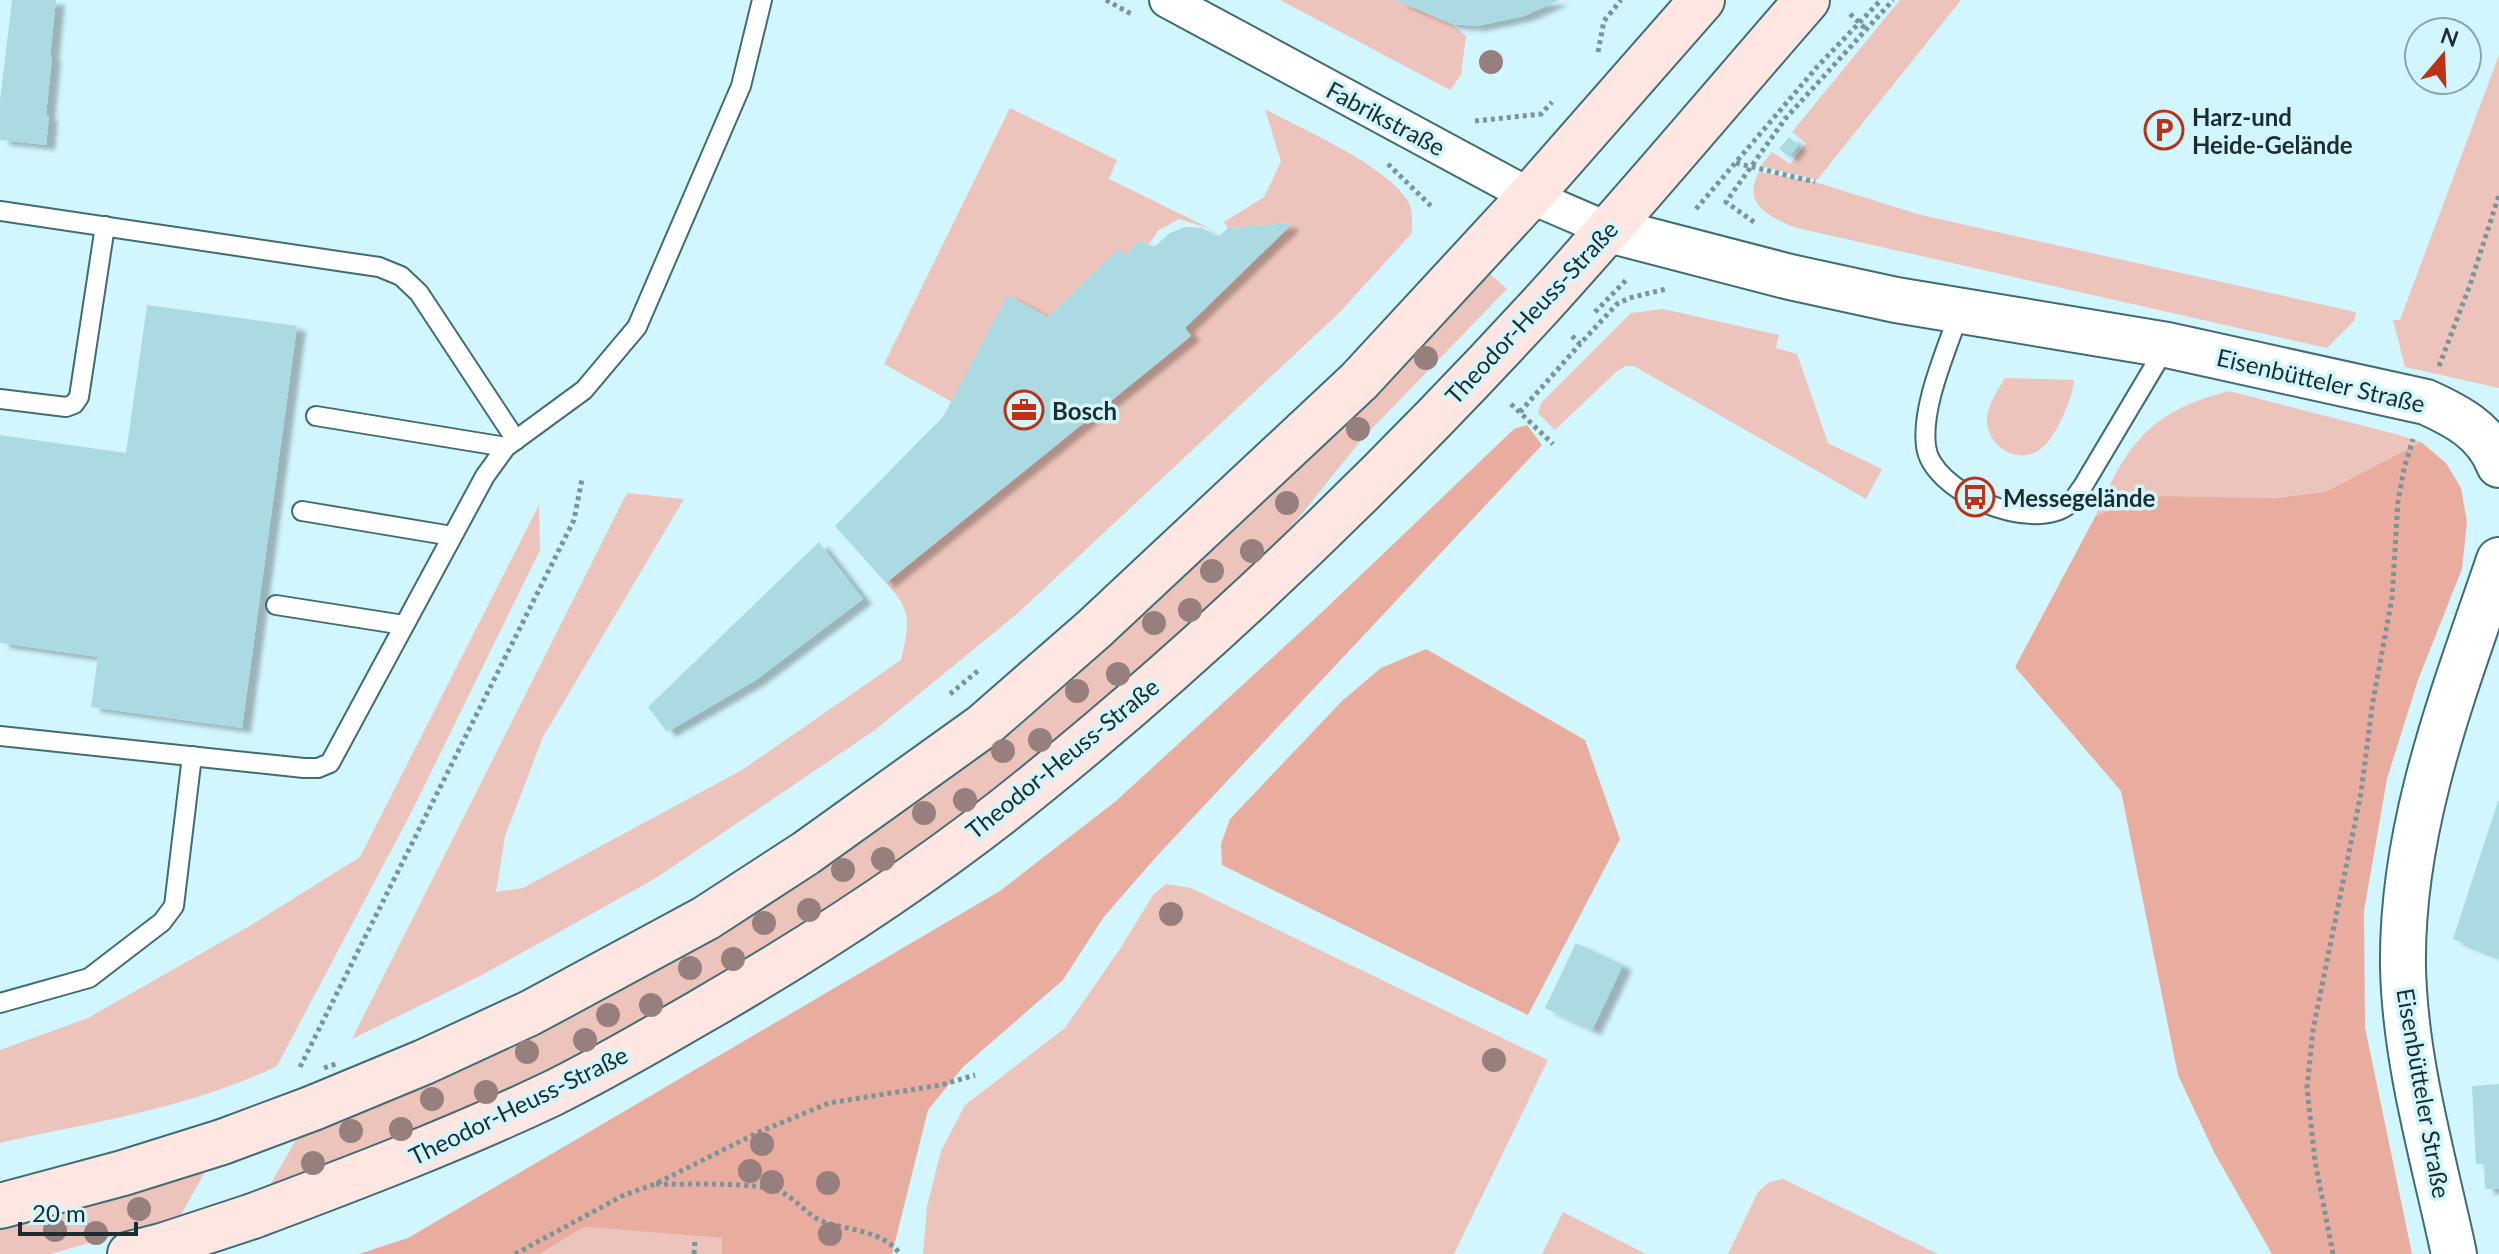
<svg xmlns="http://www.w3.org/2000/svg" width="2499" height="1254" viewBox="0 0 2499 1254" font-family="Lato,sans-serif">
<style>
.green{fill:#edc4bb}
.forest{fill:#e9ada0}
.building{fill:#acdae3;filter:url(#shadow)}
.lines{fill:none;stroke-linecap:round;stroke-linejoin:round}
.service-casing{stroke:#416c74;stroke-width:22}
.minor-casing{stroke:#416c74;stroke-width:38}
.tertiary-casing{stroke:#416c74;stroke-width:48}
.secondary-casing{stroke:#416c74;stroke-width:48}
.path{stroke:#79949a;stroke-width:5;stroke-dasharray:4 4;stroke-linecap:butt}
.service{stroke:#fff;stroke-width:18}
.minor{stroke:#fff;stroke-width:34}
.tertiary{stroke:#fff;stroke-width:44}
.secondary{stroke:#fee7e2;stroke-width:44}
.secondary-bridge-casing{stroke:#416c74;stroke-width:48;stroke-linecap:butt}
.path-bridge{stroke:#79949a;stroke-width:5;stroke-dasharray:4 4;stroke-linecap:butt}
.secondary-bridge{stroke:#fee7e2;stroke-width:44}
.tree{fill:#967f7c}
.labels{text-anchor:middle;dominant-baseline:central;stroke-width:7;stroke-linejoin:round;paint-order:stroke}
.poi-label{font-size:24px;font-weight:bold;fill:#1b2d31;stroke:#d2f6fe;text-anchor:start}
.street-label{font-size:24px;fill:#1b2d31;stroke:#d2f6fe}
</style>
<defs>
<filter id="shadow"><feDropShadow dx="9" dy="5" stdDeviation="2" flood-color="#0004"/></filter>
</defs>
<rect width="100%" height="100%" fill="#d2f6fe"/>
<g class="green">
<path d="M1280 0H1395L1452 24 1466 36 1461 75 1450 90Z"/>
<path d="M1900 0H1961L1817 180 1761 166 1772 152 1790 164 1806 143 1792 132Z"/>
<path d="M2499 55V388L2405 367 2393 320H2400Z"/>
<path d="M1010 108 1117 160 1109 179 1211 229 1179 219 1159 230 1149 244 1140 241 1124 256 1119 249 1048 317 952 402 884 364Z"/>
<path d="M1265 109C1302 129 1389 166 1409 203 1413 211 1412 224 1412 233L1339 313 1018 613 875 730 656 878 480 976 352 1039 627 493 684 499 543 737 505 836 496 892 523 888 742 770 901 660C909 625 913 610 886 583L1191 336 1185 328 1287 229 1289 223 1228 228 1224 222 1264 197 1281 162Z"/>
<path d="M1759 172 1815 182 1921 215 2356 312 2354 321 2327 348 1793 227C1767 215 1742 204 1759 172Z"/>
<path d="M1488 272 1507 289 1362 439 1301 515 1247 575 1045 752 957 819 817 918 575 1060 482 1104 268 1189 298 1136 481 1061 567 1020 714 937 794 887 925 795 1032 711 1224 540 1345 424Z"/>
<path d="M1663 309 1779 335 1776 348 1797 354 1828 443 1882 469 1866 499 1634 366H1626L1617 371 1555 430 1538 413 1541 403 1631 313Z"/>
<path d="M2005 378 2074 380C2073 398 2055 441 2038 451 2012 466 1981 440 1988 412 1991 400 1999 388 2005 378Z"/>
<path d="M2229 391 2399 435 2421 442 2325 492 2095 517C2127 444 2148 412 2229 391Z"/>
<path d="M539 505 540 550 413 809 277 1066C191 1108 93 1122 0 1143V1050L88 1018 253 924 360 857Z"/>
<path d="M1166 884 1191 888 1548 1060 1454 1254H923L927 1207 941 1151 965 1105 1065 1028 1120 949 1153 895Z"/>
<path d="M208 1167 179 1218 50 1254H0V1228Z"/>
<path d="M1783 1179 1938 1254H1728L1758 1192 1769 1182Z"/>
<path d="M1563 1212 1646 1254H1542Z"/>
<path d="M584 1227 722 1238V1254H540Z"/>
</g>
<g class="forest">
<path d="M1527 425 1542 445 1156 857 1103 918 1063 980 963 1067 928 1110 892 1254H722V1238L584 1227 540 1254H359L408 1238 1000 891 1116 801 1320 614 1514 429Z"/>
<path d="M2421 442 2446 463 2461 488 2467 522 2462 569 2418 680 2387 779 2364 911 2365 1027 2412 1254H2272L2215 1154 2178 1075 2121 791 2015 667 2095 517 2144 496 2274 498 2325 492Z"/>
<path d="M1426 649 1585 740 1620 839 1528 1015 1222 865 1221 844 1230 819 1342 701 1381 668Z"/>
</g>
<g class="building">
<path d="M12 0H56L50 57H52L46 115 49 116 46 145 0 140V100Z"/>
<path d="M1395 0H1559L1524 16 1477 26 1452 24Z"/>
<path d="M1789 137 1798 145 1789 157 1779 149Z"/>
<path d="M1290 223 1287 229 1185 328 1191 336 886 583 835 526 943 417 1008 295 1048 317 1120 248 1124 256 1140 241 1154 247 1170 233 1185 227 1202 228 1218 237 1228 228Z"/>
<path d="M147 305 297 326 242 728 91 707 98 657 0 643V435L126 453Z"/>
<path d="M819 542 863 599 756 680 667 732 648 707Z"/>
<path d="M2498 801H2499V957L2453 939Z"/>
<path d="M1576 943 1623 965 1592 1030 1545 1008Z"/>
<path d="M2499 1084V1189H2485L2484 1164H2476L2472 1086Z"/>
</g>
<g class="lines">
<g class="service-casing">
<g id="service">
<path d="M0 211 379 267 401 276 419 293 516 440"/>
<path d="M1960 310C1947 350 1921 405 1926 446 1931 492 2032 533 2068 505 2074 500 2079 491 2083 486L2167 345"/>
<path d="M0 399 66 407 74 404 79 397 105 226"/>
<path d="M316 416 506 447"/>
<path d="M302 511 452 536"/>
<path d="M276 605 404 625"/>
<path d="M0 736 304 768H318L330 763 485 476 506 447 584 390 637 327 741 86 762 0"/>
<path d="M0 1003 89 978 162 922 174 906 192 756"/>
</g>
</g>
<g class="minor-casing">
<path id="minor" d="M1167 0 1530 196 1609 230"/>
</g>
<g class="tertiary-casing">
<g id="tertiary">
<path d="M1609 230 1790 277 1896 300 2167 345 2426 402C2457 416 2486 431 2499 465"/>
<path d="M2454 1254C2434 1160 2405 1063 2403 967 2401 825 2454 692 2499 560"/>
</g>
</g>
<g class="secondary-casing">
<g id="secondary">
<path d="M313 1108 424 1062 530 1013 706 918 806 853 983 726 1094 629 1359 381 1530 196 1702 0"/>
<path d="M0 1206 123 1173 222 1142"/>
<path d="M253 1216C354 1178 454 1140 551 1094 602 1069 651 1040 700 1012 816 945 930 871 1033 787 1215 640 1385 475 1543 303 1633 204 1719 101 1807 0"/>
<path d="M130 1254 165 1245"/>
</g>
</g>
<g class="path">
<path d="M1106 0 1133 15"/>
<path d="M1850 14 1867 30"/>
<path d="M1598 52 1604 21 1621 0"/>
<path d="M1475 121 1541 114 1552 102"/>
<path d="M1736 163 1815 182"/>
<path d="M1388 164 1431 206"/>
<path d="M1696 209 1817 67 1881 0"/>
<path d="M1754 222 1726 202 1785 119 1893 0"/>
<path d="M1595 312 1627 279"/>
<path d="M1572 336 1580 344 1617 304 1629 298 1666 289"/>
<path d="M2439 366 2470 285 2499 195"/>
<path d="M1511 404 1553 444"/>
<path d="M1520 412 1580 344"/>
<path d="M950 694 979 670"/>
<path d="M300 1067 574 520 582 479"/>
<path d="M656 1184C686 1185 757 1181 781 1192 798 1200 809 1218 827 1223 853 1231 883 1231 900 1254"/>
<path d="M515 1254 624 1195 655 1184 759 1132 829 1103 941 1085 975 1075"/>
<path d="M694 1254 695 1241"/>
<path d="M2333 1254 2315 1161 2307 1088 2313 1030 2361 793 2372 707 2392 598 2398 501 2404 469 2413 439"/>
</g>
<use href="#service" class="service"/>
<use href="#minor" class="minor"/>
<use href="#tertiary" class="tertiary"/>
<use href="#secondary" class="secondary"/>
<g class="secondary-bridge-casing">
<g id="secondary-bridge">
<path d="M222 1142 313 1108"/>
<path d="M165 1245 253 1216"/>
</g>
</g>
<path class="path-bridge" d="M324 1068 339 1063"/>
<use href="#secondary-bridge" class="secondary-bridge"/>
</g>
<g class="tree">
<circle cx="1491" cy="62" r="12"/>
<circle cx="1426" cy="358" r="12"/>
<circle cx="1358" cy="429" r="12"/>
<circle cx="1287" cy="503" r="12"/>
<circle cx="1252" cy="551" r="12"/>
<circle cx="1212" cy="571" r="12"/>
<circle cx="1190" cy="610" r="12"/>
<circle cx="1154" cy="623" r="12"/>
<circle cx="1118" cy="674" r="12"/>
<circle cx="1077" cy="691" r="12"/>
<circle cx="1040" cy="740" r="12"/>
<circle cx="1003" cy="751" r="12"/>
<circle cx="965" cy="800" r="12"/>
<circle cx="924" cy="813" r="12"/>
<circle cx="883" cy="859" r="12"/>
<circle cx="843" cy="870" r="12"/>
<circle cx="809" cy="910" r="12"/>
<circle cx="1171" cy="914" r="12"/>
<circle cx="764" cy="923" r="12"/>
<circle cx="733" cy="959" r="12"/>
<circle cx="690" cy="968" r="12"/>
<circle cx="651" cy="1005" r="12"/>
<circle cx="608" cy="1015" r="12"/>
<circle cx="585" cy="1040" r="12"/>
<circle cx="527" cy="1052" r="12"/>
<circle cx="1494" cy="1060" r="12"/>
<circle cx="486" cy="1092" r="12"/>
<circle cx="432" cy="1099" r="12"/>
<circle cx="401" cy="1129" r="12"/>
<circle cx="351" cy="1131" r="12"/>
<circle cx="762" cy="1144" r="12"/>
<circle cx="313" cy="1163" r="12"/>
<circle cx="750" cy="1171" r="12"/>
<circle cx="772" cy="1182" r="12"/>
<circle cx="828" cy="1183" r="12"/>
<circle cx="139" cy="1209" r="12"/>
<circle cx="55" cy="1230" r="12"/>
<circle cx="96" cy="1233" r="12"/>
<circle cx="830" cy="1234" r="12"/>
</g>
<defs>
<g id="parking-ring" transform="scale(2)"><circle r="9.5" fill="#d2f6fe" stroke="#bd3217" stroke-width="1.5"/><path d="M-3.5-5.5H1a3.5 3.5 0 0 1 0 7H-1V5.5H-3.5ZM-1-3.4V-.6H.8a1.4 1.4 0 0 0 0-2.8Z" fill="#bd3217"/></g>
<g id="office-ring" transform="scale(2)"><circle r="9.5" fill="#d2f6fe" stroke="#bd3217" stroke-width="1.5"/><path d="M-6-3h4V-5.5h4V-3h4V5H-6ZM-1-4.5V-3h2v-1.5ZM-6 0V1H6V0Z" fill="#bd3217"/></g>
<g id="bus-ring" transform="scale(2)"><circle r="9.5" fill="#d2f6fe" stroke="#bd3217" stroke-width="1.5"/><path d="M-5-6H5V4H4V6H2V4H-2V6H-4V4H-5ZM-3.5-4V0h7V-4ZM-3.5 1.2v1.5H-2V1.2ZM2 1.2v1.5H3.5V1.2Z" fill="#bd3217"/></g>
</defs>
<g fill-rule="evenodd">
<use href="#parking-ring" x="2164" y="130"/>
<use href="#office-ring" x="1024" y="410"/>
<use href="#bus-ring" x="1975" y="497"/>
</g>
<g class="labels">
<g class="poi-label">
<text x="2192" y="116">Harz-und<tspan x="2192" dy="28">Heide-Gelände</tspan></text>
<text x="1052" y="410">Bosch</text>
<text x="2003" y="497">Messegelände</text>
</g>
<g class="street-label">
<text transform="translate(1386 118) rotate(28)">Fabrikstraße</text>
<text transform="translate(1531 312) rotate(-47)">Theodor-Heuss-Straße</text>
<text transform="translate(2321 380) rotate(13)">Eisenbütteler Straße</text>
<text transform="translate(1062 758) rotate(-39)">Theodor-Heuss-Straße</text>
<text transform="translate(2424 1093) rotate(80)">Eisenbütteler Straße</text>
<text transform="translate(518 1105) rotate(-26)">Theodor-Heuss-Straße</text>
</g>
</g>
<g transform="translate(2443 56) rotate(19)"><circle r="38" fill="#d2f6fe" stroke="#89a6ac" stroke-width="2"/>
<path d="M0-6L14 30L0 20L-14 30Z" fill="#bd3217"/>
<text y="-12" font-size="22" font-weight="bold" text-anchor="middle" fill="#1b2d31">N</text>
</g>
<path d="M20 1222v12h116v-12" fill="none" stroke="#1b2d31" stroke-width="4"/>
<text x="32" y="1222" font-size="24" fill="#1b2d31" stroke="#d2f6fe" stroke-width="6" paint-order="stroke">20 m</text>
</svg>
